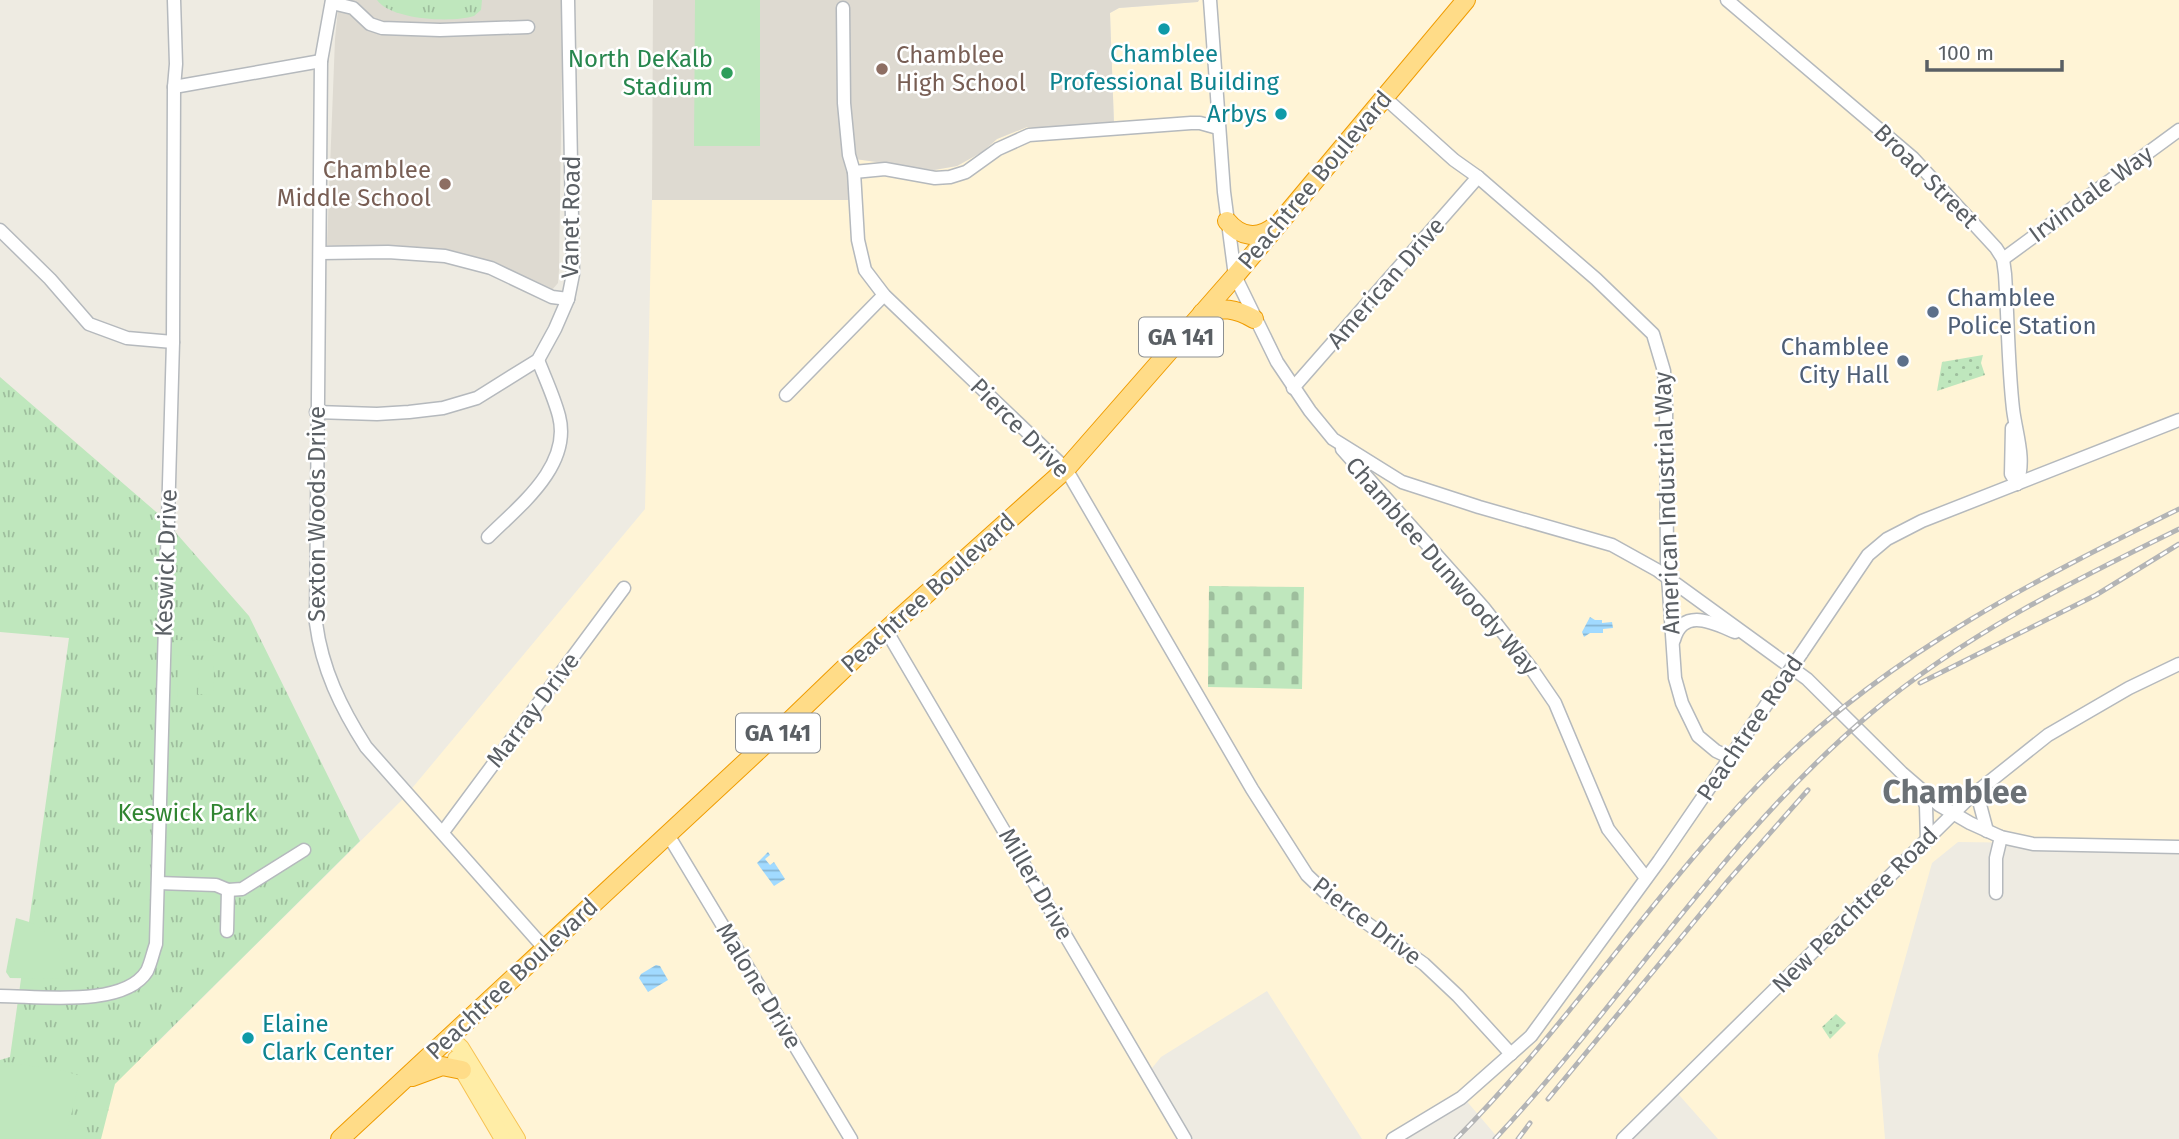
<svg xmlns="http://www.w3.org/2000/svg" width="2179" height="1139" viewBox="0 0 2179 1139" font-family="'Fira Sans',sans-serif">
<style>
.commercial{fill:#fff4d6}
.education{fill:#dedad1}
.grass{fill:url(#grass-dots)}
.cemetery{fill:url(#cemetery-stones)}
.park{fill:url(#park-tufts)}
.pitch{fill:#bfe7bd}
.water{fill:url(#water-rules)}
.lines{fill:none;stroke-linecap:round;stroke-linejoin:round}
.minor-casing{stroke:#b5b9bd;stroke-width:15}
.major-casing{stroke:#f7c252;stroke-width:18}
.highway-casing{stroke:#f09c00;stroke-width:20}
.minor{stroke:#fff;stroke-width:12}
.major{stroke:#ffeda6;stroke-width:16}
.highway{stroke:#ffdc88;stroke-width:18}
.rail-casing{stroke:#b3b4b5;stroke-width:5}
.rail{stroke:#fff;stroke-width:2.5;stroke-dasharray:8;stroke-linecap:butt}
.minor-bridge-casing{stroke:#b5b9bd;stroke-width:15;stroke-linecap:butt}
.minor-bridge{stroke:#fff;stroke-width:12}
.culture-dot{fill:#0f9aa8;stroke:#fff;stroke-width:2.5}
.education-dot{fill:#8d6e63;stroke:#fff;stroke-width:2.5}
.leisure-dot{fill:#2e9e5b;stroke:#fff;stroke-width:2.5}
.service-dot{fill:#5c6f8a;stroke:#fff;stroke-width:2.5}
.labels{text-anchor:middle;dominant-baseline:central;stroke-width:5;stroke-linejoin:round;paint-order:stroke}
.shield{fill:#fff;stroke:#8c8f92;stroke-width:2}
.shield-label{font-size:23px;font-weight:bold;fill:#5a5f64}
.culture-label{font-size:24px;fill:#0d838f;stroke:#fff}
.education-label{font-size:24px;fill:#785e54;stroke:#fff;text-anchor:start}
.leisure-label{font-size:24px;fill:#27864d;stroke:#fff;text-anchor:end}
.street-label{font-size:24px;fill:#5a5f64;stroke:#fff}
.service-label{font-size:24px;fill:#4e5e75;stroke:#fff;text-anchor:start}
.park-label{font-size:24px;fill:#308531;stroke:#fff}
.district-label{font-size:32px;font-weight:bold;fill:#6b7176;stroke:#fff}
</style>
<defs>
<pattern id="grass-dots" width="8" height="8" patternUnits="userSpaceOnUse" patternTransform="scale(1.75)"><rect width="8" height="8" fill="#bfe7bd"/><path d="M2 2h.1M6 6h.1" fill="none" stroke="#9ebe9d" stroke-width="1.8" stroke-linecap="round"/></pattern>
<pattern id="cemetery-stones" width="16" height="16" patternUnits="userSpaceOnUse" patternTransform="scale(1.75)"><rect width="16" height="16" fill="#bfe7bd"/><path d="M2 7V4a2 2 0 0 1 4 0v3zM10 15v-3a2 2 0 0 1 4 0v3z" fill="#9ebe9d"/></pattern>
<pattern id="park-tufts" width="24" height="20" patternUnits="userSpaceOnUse" patternTransform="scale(1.75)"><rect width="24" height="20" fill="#bfe7bd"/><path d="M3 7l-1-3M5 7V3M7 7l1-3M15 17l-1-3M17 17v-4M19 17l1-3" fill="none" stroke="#9ebe9d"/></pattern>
<pattern id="water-rules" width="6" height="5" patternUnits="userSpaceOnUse" patternTransform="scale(1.75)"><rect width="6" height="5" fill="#a1daff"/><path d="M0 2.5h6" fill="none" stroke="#86b4d2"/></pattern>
</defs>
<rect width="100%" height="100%" fill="#eeebe2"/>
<path class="commercial" d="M1199 0H2179V845L1958 842 1932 863 1878 1055 1885 1139H1718L1672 1087 1618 1139H1499L1464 1098 1398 1139H1362L1267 991 1161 1057 1148 1073 1186 1139H70L82 1109 159 1041 403 799 645 509 652 200H704L855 159 934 170 957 166 982 152 997 139 1027 127 1048 129 1114 123 1110 13 1119 8 1197 2Z"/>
<g class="education">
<path d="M339 0H563L559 270 558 283 552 290 427 250 327 245 335 39Z"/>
<path d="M653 0H1199L1198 2 1119 8 1110 13 1114 124 1048 129 1027 127 997 139 982 152 957 166 934 170 855 159 856 200H652Z"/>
</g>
<g class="grass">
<path d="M1983 355 1981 363 1985 375 1937 391 1942 362Z"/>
<path d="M1836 1014 1846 1023 1830 1039 1822 1027Z"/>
</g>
<path class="cemetery" d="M1209 586 1304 587 1302 689 1208 687Z"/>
<g class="park">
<path d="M377 0H482L481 10 474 16C452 23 391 20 377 0Z"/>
<path d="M0 377 162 517 249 616 360 841 115 1084 101 1139H0V1060L10 1057 69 638 0 632Z"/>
</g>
<g class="pitch">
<path d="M695 0H760V146H694Z"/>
<path d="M175 640 217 641V656L174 655Z"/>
<path d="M178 666H195V697H177Z"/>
<path d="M199 666H214L213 695 198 694Z"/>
<path d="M16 918C49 926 64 945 66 979L10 978 6 972Z"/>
<path d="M20 1064 64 1071 81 1076 65 1139H0V1068Z"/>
</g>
<g class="water">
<path d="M1590 617 1595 620H1602V623L1612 622 1613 628 1603 629V633H1590L1584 637 1582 632Z"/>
<path d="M768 852 770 855 765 859 770 865 774 862 785 879 774 886 757 863Z"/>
<path d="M656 965 660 966 668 980 648 992 639 978 641 974Z"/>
</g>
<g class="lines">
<g class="minor-casing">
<g id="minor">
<path d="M332 0 321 61 316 623C322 669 341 708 366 747L545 949"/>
<path d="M1210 0 1224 192 1235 276 1277 362 1310 411 1333 439 1402 482 1479 507 1612 545 1657 570 1807 679 1902 773 1939 805 1970 823 2001 837 2033 844 2179 847"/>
<path d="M1727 0 1913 158 1996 248 2003 259 2005 274C2008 319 2008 365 2013 409 2016 434 2026 459 2017 484"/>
<path d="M332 3 353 8 370 24 382 28 440 30 528 27"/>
<path d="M843 8 844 103 849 155 854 172 858 240 865 270 884 295 1066 469 1252 789 1307 875 1329 896 1424 964 1458 996 1511 1054"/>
<path d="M174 87 321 61"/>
<path d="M1384 97 1454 160 1478 177 1596 279 1653 334 1664 371 1666 406 1667 562 1675 678 1682 703 1698 736 1716 751 1731 758"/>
<path d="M854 172 885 169 935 178 950 177 966 172 998 149 1029 135 1191 123H1200L1218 128"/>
<path d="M0 230 50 279 89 324 127 338 173 342"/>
<path d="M320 253 388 252 445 256 491 268 552 297 568 299"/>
<path d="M2003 259 2179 130"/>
<path d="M1293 388 1478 177"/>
<path d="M786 395 884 295"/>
<path d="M316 412 377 414 409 412 443 408 477 398 538 360 555 329 568 299 573 274 568 0"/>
<path d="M2012 428 2011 474 2017 484"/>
<path d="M1342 449 1483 607 1531 668 1555 703 1608 829 1646 878"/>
<path d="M488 537C519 506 572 466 559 416 554 397 545 378 538 360"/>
<path d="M886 630 1185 1139"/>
<path d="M1674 640C1683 607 1713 623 1735 632"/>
<path d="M1801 654 1868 555 1887 539 1922 521 2179 420"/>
<path d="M1982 788 1979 801 1987 831"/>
<path d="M1920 791 1926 806 1927 840"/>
<path d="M443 832 624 588"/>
<path d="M667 833 851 1139"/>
<path d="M158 883 216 885 228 890 242 889 304 850"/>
<path d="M1996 893V858L2001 837"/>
<path d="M227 931 228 890"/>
<path d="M0 996C39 996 124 1008 147 971 151 963 153 952 156 944L173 342 174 87 176 64 174 0"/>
<path d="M1393 1139 1461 1098 1531 1036 1659 861 1784 679"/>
<path d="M1623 1139 1969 798 2048 735 2129 688 2179 664"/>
</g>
</g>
<g class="major-casing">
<g id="major">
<path d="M449 1037 461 1048 517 1139"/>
<path d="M456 1059 503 1139"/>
</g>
</g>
<g class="highway-casing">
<g id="highway">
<path d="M1227 221C1240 237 1258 240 1275 226"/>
<path d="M1202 313C1223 307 1235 308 1254 319"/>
<path d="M412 1077 442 1066 462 1070"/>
<path d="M340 1139 777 733 855 658 1066 469 1235 276 1466 0"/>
</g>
</g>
<use href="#minor" class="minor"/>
<use href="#major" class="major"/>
<use href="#highway" class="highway"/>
<g class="rail-casing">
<g id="rail">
<path d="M1920 683 2096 595 2179 544"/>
<path d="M1548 1099 1726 883 1808 790"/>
<path d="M1456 1139C1573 1021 1662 879 1780 763 1895 651 2037 579 2179 509"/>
<path d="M1495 1139C1624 1001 1725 836 1870 714 1962 636 2071 582 2179 529"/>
<path d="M1518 1139 1530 1123"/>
</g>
</g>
<use href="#rail" class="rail"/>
<g class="minor-bridge-casing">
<path id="minor-bridge" d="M1784 679 1801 654"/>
</g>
<use href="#minor-bridge" class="minor-bridge"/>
</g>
<g class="culture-dot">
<circle cx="1164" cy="29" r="7"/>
<circle cx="1281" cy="114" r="7"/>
<circle cx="248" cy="1038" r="7"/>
</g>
<g class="education-dot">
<circle cx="882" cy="69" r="7"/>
<circle cx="445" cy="184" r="7"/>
</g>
<circle class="leisure-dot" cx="727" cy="73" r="7"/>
<g class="service-dot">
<circle cx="1933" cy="312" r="7"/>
<circle cx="1903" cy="361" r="7"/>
</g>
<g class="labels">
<g class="shield">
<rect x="1139" y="317.5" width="84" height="39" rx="5"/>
<rect x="736" y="713.5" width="84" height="39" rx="5"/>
</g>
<g class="shield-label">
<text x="1181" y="337">GA 141</text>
<text x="778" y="733">GA 141</text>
</g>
<g class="culture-label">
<text x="1164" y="54">Chamblee<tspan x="1164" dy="28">Professional Building</tspan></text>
<text x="1267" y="114" text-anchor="end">Arbys</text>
<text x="262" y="1024" text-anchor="start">Elaine<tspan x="262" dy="28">Clark Center</tspan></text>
</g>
<g class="education-label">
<text x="896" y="55">Chamblee<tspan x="896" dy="28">High School</tspan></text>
<text x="431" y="170" text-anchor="end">Chamblee<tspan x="431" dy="28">Middle School</tspan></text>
</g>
<g class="leisure-label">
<text x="713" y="59">North DeKalb<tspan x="713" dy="28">Stadium</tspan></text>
</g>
<g class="street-label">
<text transform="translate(1926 176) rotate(45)">Broad Street</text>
<text transform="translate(1315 180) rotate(-50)">Peachtree Boulevard</text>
<text transform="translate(2091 194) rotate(-36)">Irvindale Way</text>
<text transform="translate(571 217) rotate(-89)">Vanet Road</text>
<text transform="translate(1386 283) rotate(-49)">American Drive</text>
<text transform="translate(1020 428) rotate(45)">Pierce Drive</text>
<text transform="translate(1667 503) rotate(-92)">American Industrial Way</text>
<text transform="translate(317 514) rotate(-90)">Sexton Woods Drive</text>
<text transform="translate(166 563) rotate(-88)">Keswick Drive</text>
<text transform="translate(1442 566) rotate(49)">Chamblee Dunwoody Way</text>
<text transform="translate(928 593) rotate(-42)">Peachtree Boulevard</text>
<text transform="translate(533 710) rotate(-53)">Marray Drive</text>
<text transform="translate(1750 728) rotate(-56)">Peachtree Road</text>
<text transform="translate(1036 884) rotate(60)">Miller Drive</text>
<text transform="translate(1855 910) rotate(-45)">New Peachtree Road</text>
<text transform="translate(1367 921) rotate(37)">Pierce Drive</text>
<text transform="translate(512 979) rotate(-43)">Peachtree Boulevard</text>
<text transform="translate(759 986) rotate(59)">Malone Drive</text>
</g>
<g class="service-label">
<text x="1947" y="298">Chamblee<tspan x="1947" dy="28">Police Station</tspan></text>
<text x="1889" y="347" text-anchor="end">Chamblee<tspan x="1889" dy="28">City Hall</tspan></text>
</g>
<g class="park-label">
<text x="187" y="813">Keswick Park</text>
</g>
<g class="district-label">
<text x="1955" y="792">Chamblee</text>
</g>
</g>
<path d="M1927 60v10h135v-10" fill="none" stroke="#5a5f64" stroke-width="3.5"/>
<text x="1938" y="60" font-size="21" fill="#5a5f64" stroke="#ffffff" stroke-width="5" paint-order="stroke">100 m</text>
</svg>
